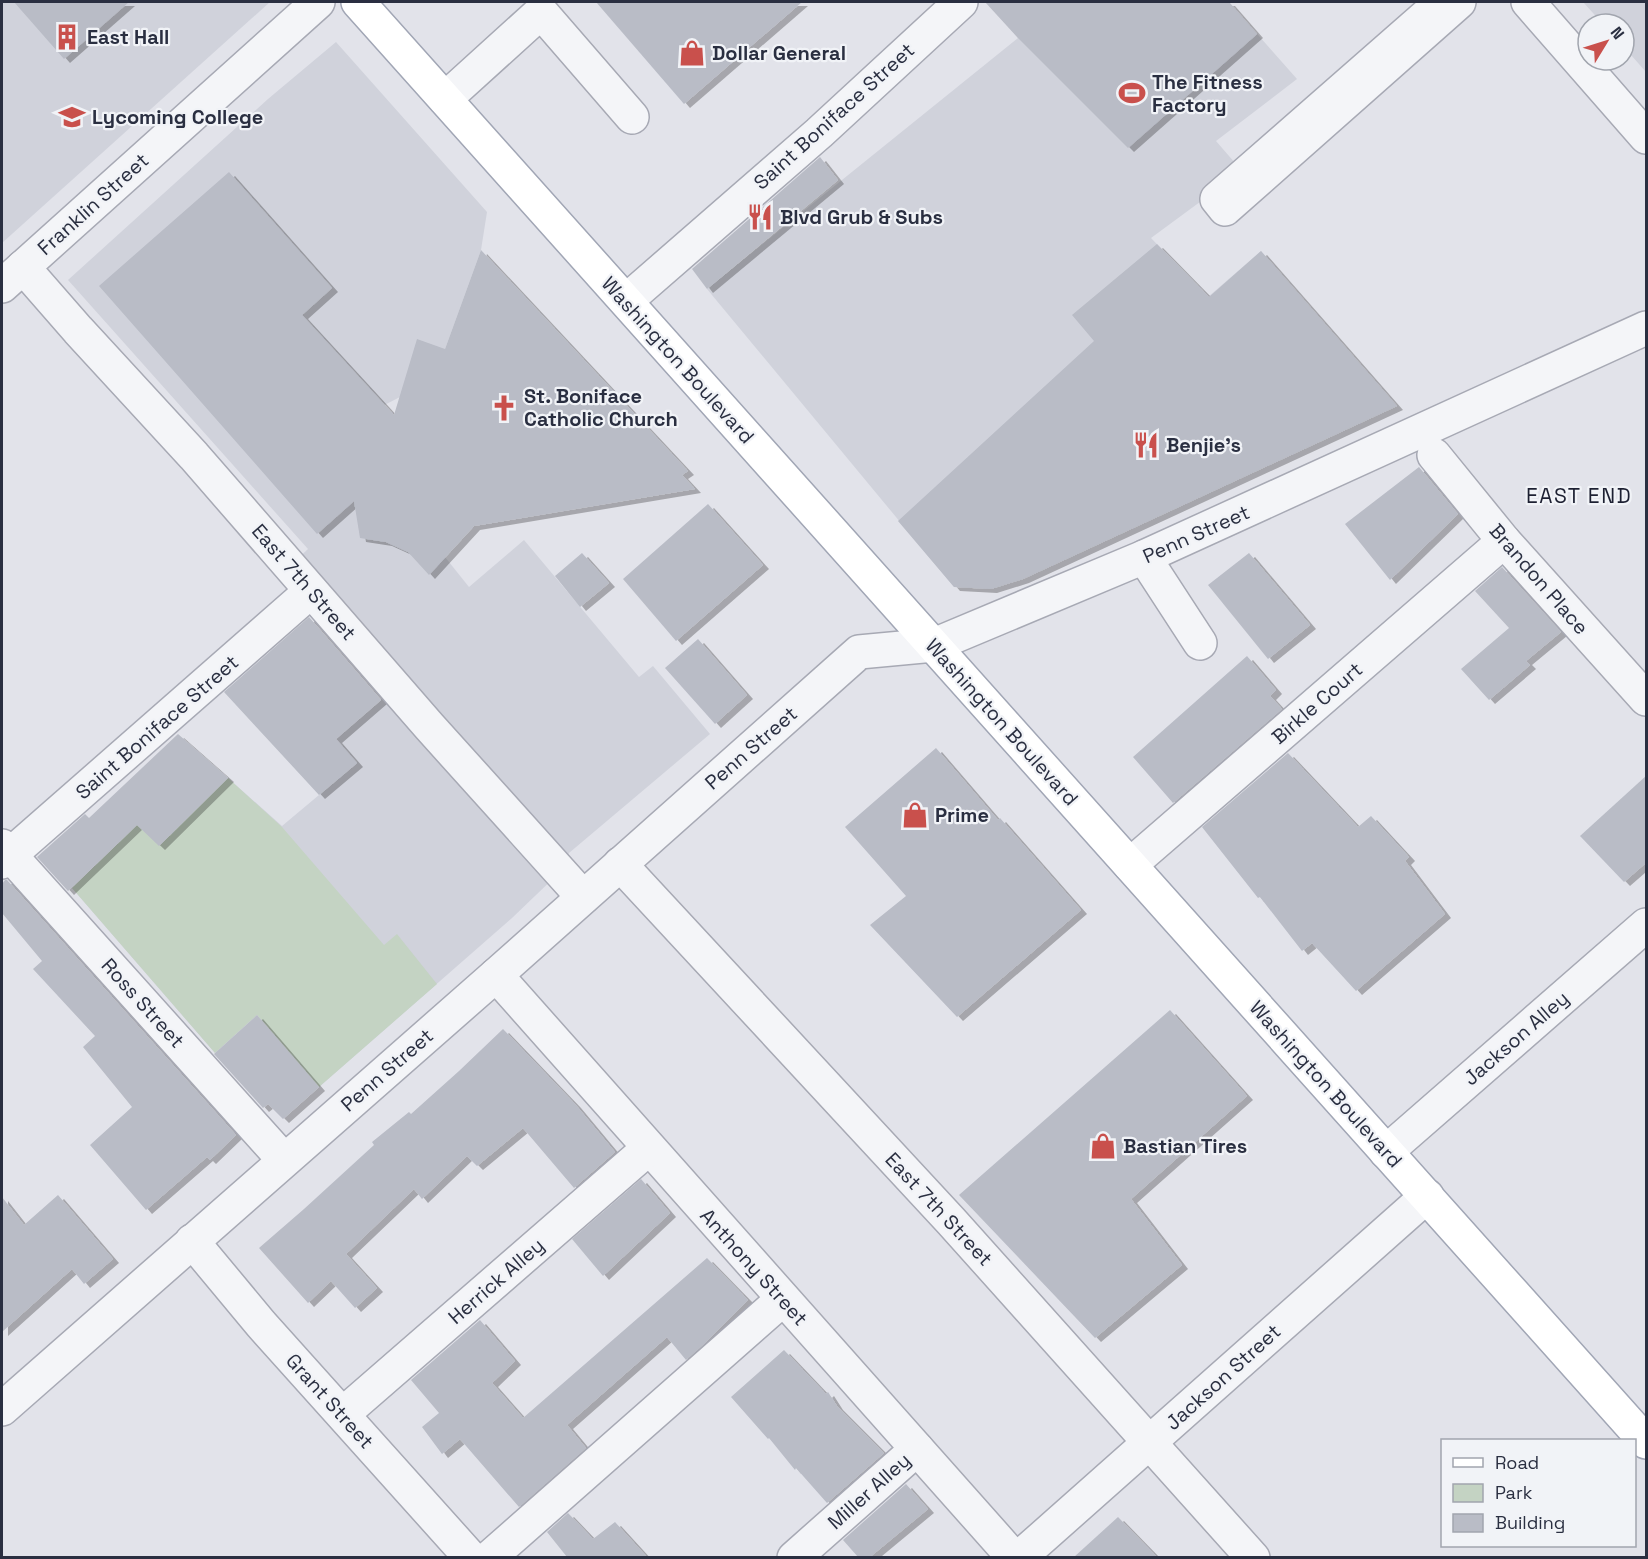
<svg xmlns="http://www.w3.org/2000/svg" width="1648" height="1559" viewBox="0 0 1648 1559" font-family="'Space Grotesk',sans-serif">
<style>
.built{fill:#d0d2db}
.green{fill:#c4d3c3}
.building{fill:#b9bcc6;filter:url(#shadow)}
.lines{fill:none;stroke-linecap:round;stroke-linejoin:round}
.minor-casing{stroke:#a7a9b4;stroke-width:36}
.major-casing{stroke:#a1a6b5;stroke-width:36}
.minor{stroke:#f4f5f8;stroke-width:33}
.major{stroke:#fff;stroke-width:33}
.labels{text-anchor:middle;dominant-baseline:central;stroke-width:4.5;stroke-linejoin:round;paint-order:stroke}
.poi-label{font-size:20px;font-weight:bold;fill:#2a2f41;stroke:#f1f3f7;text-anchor:start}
.street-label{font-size:20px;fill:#2a2f41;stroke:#f1f3f7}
.neighbourhood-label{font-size:21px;letter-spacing:1.5px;fill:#1d2032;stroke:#f1f3f7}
</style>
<defs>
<filter id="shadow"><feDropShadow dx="6" dy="4" stdDeviation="0" flood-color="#0004"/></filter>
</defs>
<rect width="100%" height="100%" fill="#e2e3ea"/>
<g class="built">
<path d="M2 2H270L2 243Z"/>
<path d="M991 2H1229L1297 79 1216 141 1242 171 1151 238 1208 297 1261 251 1397 406 1023 579 991 589 954 587 707 289 1018 38 988 4Z"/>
<path d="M1583 2H1646V72L1624 47V24H1603Z"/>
<path d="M336 42 487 212 481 250 445 349 400 397 359 418 445 557 469 587 524 540 639 677 653 666 710 734 569 853 560 872 512 918 319 1087 257 1015 215 1053 72 888 137 825 160 845 228 778 282 826 356 764 336 739 379 702 394 685 290 566 308 549 68 280 268 99Z"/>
</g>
<path class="green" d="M228 778 282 827 384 945 397 934 437 984 319 1087 257 1015 215 1053 72 888 137 825 160 845Z"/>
<g class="building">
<path d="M14 2H129L64 59Z"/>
<path d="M596 2H802L684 104Z"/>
<path d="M985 2H1229L1257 34 1128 148 1018 38Z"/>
<path d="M820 157 838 180 707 289 692 269Z"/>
<path d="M229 172 332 288 302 315 394 415 417 339 445 349 481 250 688 471 682 475 695 489 474 526 429 575 408 552 386 542 360 538 354 501 317 534 99 286Z"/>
<path d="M1157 244 1209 297 1261 251 1397 406 1023 579 991 589 954 587 898 521 1094 341 1072 315Z"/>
<path d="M1419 467 1458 514 1390 580 1345 524Z"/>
<path d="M708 504 763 565 676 641 623 579Z"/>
<path d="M582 553 609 583 580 607 555 576Z"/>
<path d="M1249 553 1310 625 1268 659 1208 585Z"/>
<path d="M1502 567 1561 632 1526 661 1530 665 1489 700 1461 669 1509 628 1475 591Z"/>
<path d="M309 617 381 700 336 739 357 763 319 795 224 692Z"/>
<path d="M698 639 747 695 715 724 665 668Z"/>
<path d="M1247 656 1276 690 1270 696 1282 709 1173 803 1133 757Z"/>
<path d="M178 734 228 778 159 846 137 825 68 891 37 857 85 814 89 818Z"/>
<path d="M936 748 998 820 1000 818 1081 910 957 1017 870 925 906 896 845 827Z"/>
<path d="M1288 753 1358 827 1371 816 1409 857 1405 861 1445 914 1356 991 1312 943 1302 951 1260 897 1258 898 1202 827Z"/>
<path d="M1647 775V862L1624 882 1580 836Z"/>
<path d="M5 880H7L236 1135 210 1160 207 1157 146 1210 90 1145 132 1107 83 1047 95 1036 33 969 42 961 2 913V884Z"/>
<path d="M1170 1010 1247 1096 1131 1199 1182 1265 1095 1338 959 1195Z"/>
<path d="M257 1015 319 1087 283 1119 268 1104 263 1108 214 1054Z"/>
<path d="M503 1029 575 1104 615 1152 574 1188 523 1128 477 1166 467 1156 422 1199 414 1189 346 1254 377 1288 355 1308 331 1281 308 1303 259 1248 304 1209 374 1145 372 1142 409 1112 411 1114 459 1071Z"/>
<path d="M641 1179 670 1213 603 1276 572 1239Z"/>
<path d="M58 1195 113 1259 84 1284 72 1269 2 1332V1197L24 1225Z"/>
<path d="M707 1258 748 1300 705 1343 686 1360 667 1337 567 1425 586 1448 519 1507 460 1439 442 1454 422 1427 439 1413 411 1380 480 1320 515 1361 492 1383 523 1418Z"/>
<path d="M784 1350 826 1394 828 1392 837 1406 884 1453 827 1503 796 1468 795 1470 769 1438 768 1439 731 1397Z"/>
<path d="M906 1484 928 1509 870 1557H858L843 1540Z"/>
<path d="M568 1513 593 1539 615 1522 647 1557H567L547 1532Z"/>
<path d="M1118 1517 1157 1557H1074Z"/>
</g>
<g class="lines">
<g class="minor-casing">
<g id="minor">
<path d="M1442 2 1217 199 1225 209 1459 2"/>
<path d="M1528 2 1646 137"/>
<path d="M445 99 541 12 632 117"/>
<path d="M23 267 78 330 194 456 429 726 583 897"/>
<path d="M2 286 318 2"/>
<path d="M626 301 819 133 961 2"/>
<path d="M1434 455 1504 541 1646 699"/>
<path d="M1144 557 1200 643"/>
<path d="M2 846 284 1160"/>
<path d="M2 862 311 591"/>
<path d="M620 864 951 1221 1253 1558"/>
<path d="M1130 865 1504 541"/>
<path d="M496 975 1014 1558"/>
<path d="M1386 1152 1646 925"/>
<path d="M192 1241 261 1324 471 1558"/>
<path d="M2 1409 496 975 859 652 934 645 1144 557 1646 328"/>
<path d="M343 1414 649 1148"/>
<path d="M489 1558 783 1299"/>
<path d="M794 1558 917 1449"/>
<path d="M1019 1558 1427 1196"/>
</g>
</g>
<g class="major-casing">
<path id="major" d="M358 2 1646 1442"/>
</g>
<use href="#minor" class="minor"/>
<use href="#major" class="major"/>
</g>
<defs>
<g id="building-bare" transform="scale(2.07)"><path d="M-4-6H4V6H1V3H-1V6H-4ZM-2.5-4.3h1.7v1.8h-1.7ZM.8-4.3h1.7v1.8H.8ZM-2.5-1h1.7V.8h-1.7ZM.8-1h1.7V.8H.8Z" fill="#c9504c" stroke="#f1f3f7" stroke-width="2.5" paint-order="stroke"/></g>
<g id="shop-bare" transform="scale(2.07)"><path d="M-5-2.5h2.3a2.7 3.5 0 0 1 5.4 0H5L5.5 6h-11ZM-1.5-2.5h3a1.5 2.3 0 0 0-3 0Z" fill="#c9504c" stroke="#f1f3f7" stroke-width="2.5" paint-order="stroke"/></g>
<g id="stadium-bare" transform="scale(2.07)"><path d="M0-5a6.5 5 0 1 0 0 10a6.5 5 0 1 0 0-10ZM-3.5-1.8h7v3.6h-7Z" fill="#c9504c" stroke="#f1f3f7" stroke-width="2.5" paint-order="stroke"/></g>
<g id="university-bare" transform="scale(2.07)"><path d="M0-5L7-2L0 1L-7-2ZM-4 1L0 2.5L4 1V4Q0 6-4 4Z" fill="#c9504c" stroke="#f1f3f7" stroke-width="2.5" paint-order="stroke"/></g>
<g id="restaurant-bare" transform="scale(2.07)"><path d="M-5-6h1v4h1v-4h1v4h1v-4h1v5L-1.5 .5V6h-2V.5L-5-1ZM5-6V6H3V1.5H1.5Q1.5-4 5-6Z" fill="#c9504c" stroke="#f1f3f7" stroke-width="2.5" paint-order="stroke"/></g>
<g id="church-bare" transform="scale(2.07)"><path d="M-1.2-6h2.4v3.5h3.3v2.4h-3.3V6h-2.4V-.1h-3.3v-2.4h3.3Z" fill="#c9504c" stroke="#f1f3f7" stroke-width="2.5" paint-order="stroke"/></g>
</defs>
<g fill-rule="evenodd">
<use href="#building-bare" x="67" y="37"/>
<use href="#shop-bare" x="692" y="53"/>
<use href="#stadium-bare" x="1132" y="93"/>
<use href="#university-bare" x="72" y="117"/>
<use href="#restaurant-bare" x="760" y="217"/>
<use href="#church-bare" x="504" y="408"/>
<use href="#restaurant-bare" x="1146" y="445"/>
<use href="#shop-bare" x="915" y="815"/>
<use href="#shop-bare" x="1103" y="1146"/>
</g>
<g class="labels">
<g class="poi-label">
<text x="87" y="37">East Hall</text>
<text x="712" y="53">Dollar General</text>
<text x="1152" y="82">The Fitness<tspan x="1152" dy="23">Factory</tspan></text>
<text x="92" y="117">Lycoming College</text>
<text x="780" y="217">Blvd Grub &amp; Subs</text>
<text x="524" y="396">St. Boniface<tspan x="524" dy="23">Catholic Church</tspan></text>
<text x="1166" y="445">Benjie's</text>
<text x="935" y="815">Prime</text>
<text x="1123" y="1146">Bastian Tires</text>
</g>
<g class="street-label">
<text transform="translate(834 116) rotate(-42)">Saint Boniface Street</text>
<text transform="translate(93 204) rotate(-42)">Franklin Street</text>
<text transform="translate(678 360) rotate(48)">Washington Boulevard</text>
<text transform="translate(1196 534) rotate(-24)">Penn Street</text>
<text transform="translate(1539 579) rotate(49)">Brandon Place</text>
<text transform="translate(304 582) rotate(49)">East 7th Street</text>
<text transform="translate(1317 703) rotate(-41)">Birkle Court</text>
<text transform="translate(1002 722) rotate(48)">Washington Boulevard</text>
<text transform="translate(157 727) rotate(-41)">Saint Boniface Street</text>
<text transform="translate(751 748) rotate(-41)">Penn Street</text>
<text transform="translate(143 1003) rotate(48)">Ross Street</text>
<text transform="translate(1516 1038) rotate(-41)">Jackson Alley</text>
<text transform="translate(387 1070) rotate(-41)">Penn Street</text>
<text transform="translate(1326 1084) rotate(48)">Washington Boulevard</text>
<text transform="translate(939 1209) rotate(47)">East 7th Street</text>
<text transform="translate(754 1267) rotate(48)">Anthony Street</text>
<text transform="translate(496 1281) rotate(-41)">Herrick Alley</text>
<text transform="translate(1223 1377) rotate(-42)">Jackson Street</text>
<text transform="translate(330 1401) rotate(48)">Grant Street</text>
<text transform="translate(869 1491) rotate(-42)">Miller Alley</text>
</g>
<g class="neighbourhood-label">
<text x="1579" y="495">EAST END</text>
</g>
</g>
<rect width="1648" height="1559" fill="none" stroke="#2a2f41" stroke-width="6"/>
<rect x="1441" y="1439" width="195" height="108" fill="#f1f3f7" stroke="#a1a5ae" stroke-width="1.5"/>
<rect x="1453" y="1458" width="30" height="9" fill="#ffffff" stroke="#a1a5ae" stroke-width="1.5"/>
<text x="1495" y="1469" font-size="18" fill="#2a2f41">Road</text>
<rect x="1453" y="1484" width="30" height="18" fill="#c4d3c3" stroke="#a1a5ae" stroke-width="1.5"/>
<text x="1495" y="1499" font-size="18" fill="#2a2f41">Park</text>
<rect x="1453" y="1514" width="30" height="18" fill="#b9bcc6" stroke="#a1a5ae" stroke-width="1.5"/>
<text x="1495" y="1529" font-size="18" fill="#2a2f41">Building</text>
<g transform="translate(1606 42) rotate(52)"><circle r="28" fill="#f1f3f7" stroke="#a1a5ae" stroke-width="1.5"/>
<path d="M0-4.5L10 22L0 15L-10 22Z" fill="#c9504c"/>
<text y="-9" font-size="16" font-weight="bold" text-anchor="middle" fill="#2a2f41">N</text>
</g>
</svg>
